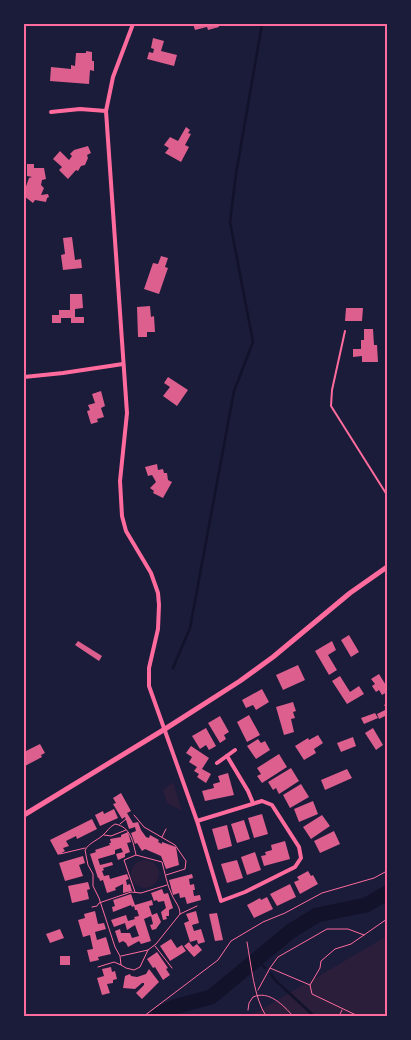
<svg xmlns="http://www.w3.org/2000/svg" width="411" height="1040" viewBox="0 0 411 1040" font-family="'Times New Roman',serif">
<style>
.green{fill:#2a1e3b}
.lines{fill:none;stroke-linecap:round;stroke-linejoin:round}
.stream{stroke:#12122b;stroke-width:2.5}
.river{stroke:#12122b;stroke-width:15}
.building{fill:#dd5f8e}
.path{stroke:#ff6b9d;stroke-width:1}
.service{stroke:#ff6b9d;stroke-width:2}
.minor{stroke:#ff6b9d;stroke-width:4}
.tertiary{stroke:#ff6b9d;stroke-width:5}
.neatline{fill:none;stroke:#ff6b9d;stroke-width:2}
</style>
<rect width="100%" height="100%" fill="#1b1b3a"/>
<g class="green">
<path d="M173 782 182 811 167 803 163 790Z"/>
<circle cx="145" cy="874" r="14"/>
<path d="M387 936V1016H250Z"/>
</g>
<g class="lines">
<g class="stream">
<path d="M173 668 190 628 234 391 253 342 230 222 236 174 262 24"/>
<path d="M257 959 265 968"/>
<path d="M271 974 275 980 314 1016"/>
</g>
<path class="river" d="M157 1016 174 1007 211 997 291 931 317 915 366 905 387 893"/>
</g>
<g class="building">
<path d="M193 24H218L219 27 208 30 207 27 195 30Z"/>
<path d="M153 38 164 41 161 51 177 55 174 66 147 59 149 52 153 53 154 49 151 48Z"/>
<path d="M86 51 92 52V61H94V71L90 70 89 84 50 81 51 67 71 69V65L75 66 76 53H86Z"/>
<path d="M186 127 190 130 188 133 191 134 185 145 189 147 181 162 165 153 169 148 164 145 170 137 178 141Z"/>
<path d="M88 146 91 153 87 155 88 158 85 165 81 166 78 171 76 170 68 179 59 170 62 167 53 159 60 151 69 160 72 156 70 154 74 150Z"/>
<path d="M27 164H34V168H44L46 179 42 180 41 185 44 188 41 195 48 194 49 197 47 198 46 202 35 200 33 203 24 196V192L29 178 32 177 27 176Z"/>
<path d="M72 237 75 260 81 259 82 268 63 270 61 255 65 254 63 238Z"/>
<path d="M161 256 168 258 165 267 168 268 159 294 144 289 153 263 158 264Z"/>
<path d="M70 294H82L83 308 75 309V317H84V323H71V318H61V323H52V315H59V310H70Z"/>
<path d="M150 306 151 317 154 316 155 332H147V337H138L137 307Z"/>
<path d="M346 308H363L362 321H345Z"/>
<path d="M364 329H373L374 345H377L378 362H362V356L353 357V349H361V340H364Z"/>
<path d="M168 377 188 390 177 406 163 396 170 387 164 383Z"/>
<path d="M101 391 105 406 101 408 104 417 97 419 98 422 91 424 87 411 90 410 88 405 95 403 92 394Z"/>
<path d="M157 464 158 470 163 469 164 473H167L168 480 172 482 163 498 153 493 154 491 150 488 156 482 152 475 148 476 145 467Z"/>
<path d="M349 635 359 652 351 657 341 640Z"/>
<path d="M78 641 102 656 99 661 75 645Z"/>
<path d="M332 641 336 650 328 655 337 670 329 675 315 651Z"/>
<path d="M298 665 305 680 283 690 276 675Z"/>
<path d="M379 674 387 687V692L382 695 379 690 376 692 372 686 375 684 371 679Z"/>
<path d="M340 676 350 692 359 686 364 694 347 704 332 681Z"/>
<path d="M262 689 269 702 256 710 253 705 246 708 242 700Z"/>
<path d="M293 702 296 711 293 712 295 718 291 719 294 732 284 735 276 707Z"/>
<path d="M387 703V715L379 719 377 714 387 709 384 705Z"/>
<path d="M375 713 378 718 364 724 361 718Z"/>
<path d="M249 715 260 735 247 742 237 722Z"/>
<path d="M220 716 229 732 224 735 226 739 220 743 208 723Z"/>
<path d="M206 728 216 746 209 750 206 745 200 749 192 736Z"/>
<path d="M373 728 383 745 376 750 365 733Z"/>
<path d="M318 735 323 743 314 749 316 753 304 760 295 746 308 738 309 740Z"/>
<path d="M353 737 356 746 341 752 337 743Z"/>
<path d="M258 739 261 743 265 741 270 750 256 759 247 746Z"/>
<path d="M40 744 45 753 41 755 42 757 25 766 24 752Z"/>
<path d="M191 746 209 758 202 769 211 774 206 783 197 777 199 774 194 771 197 767 189 762 192 757 186 753Z"/>
<path d="M279 754 287 767 262 783 257 776 261 774 257 768Z"/>
<path d="M291 768 299 781 279 794 276 788 273 790 268 782Z"/>
<path d="M347 769 352 778 325 790 321 780Z"/>
<path d="M228 773 234 795 205 801 202 791 214 788 213 784 220 782 218 776Z"/>
<path d="M301 784 309 797 290 808 283 795Z"/>
<path d="M121 793 131 811 127 813 133 823 138 822 141 830 146 837 149 838 150 835 159 840 158 842 162 844V842L176 847 179 865 166 869 161 856 145 849 142 851 137 843 135 844 131 833 136 831 135 827 129 829 125 817 122 819 113 804 116 803 113 798Z"/>
<path d="M313 801 318 814 299 822 294 809Z"/>
<path d="M114 809 118 818 100 826 95 815 103 811 104 814Z"/>
<path d="M262 814 268 834 254 838 248 818Z"/>
<path d="M322 815 330 826 311 839 303 827Z"/>
<path d="M92 819 97 829 77 839 76 836 66 841 69 846 63 848 65 851 58 855 50 840Z"/>
<path d="M244 820 250 839 237 843 231 824Z"/>
<path d="M227 825 232 846 218 850 212 829Z"/>
<path d="M334 831 340 844 320 853 314 841Z"/>
<path d="M128 832 131 842 127 843 130 852 125 854V857L118 860 116 854 123 852 121 848 115 850V854L98 859 100 865 112 862 113 865 103 868 104 870 102 871 104 876 109 875 110 879 127 874 129 879 126 880 127 885 130 884 132 891 123 893V884L115 888 116 890 107 893 103 880 100 881 99 878H98L90 854 96 852 95 850 110 845 109 843H111L110 839 121 837V835Z"/>
<path d="M285 841 290 859 264 866 261 856 266 855 265 852 272 850 271 845Z"/>
<path d="M255 852 261 870 247 875 241 857Z"/>
<path d="M83 856 85 863 79 865 83 876 65 881 59 863Z"/>
<path d="M237 860 243 878 227 883 221 864Z"/>
<path d="M308 871 311 876 313 875 318 884 300 894 294 882 299 880 297 877Z"/>
<path d="M192 874 193 878 189 879 190 885 194 884 195 890H193L194 896 200 895 201 900 187 904 185 897 180 898 179 893 173 895 169 880Z"/>
<path d="M88 882 90 889 87 890 89 899 72 903 68 886Z"/>
<path d="M290 884 296 897 277 906 270 894Z"/>
<path d="M162 889 164 894 168 893 173 908 169 910V916H166L167 919 163 920 161 912 166 908 164 901 158 902 157 900 154 901 151 893Z"/>
<path d="M131 894 135 905 152 900 153 905 149 906 152 915 157 913 161 922 156 929 152 930 150 925 153 924 151 916 144 919 151 941 141 944 139 941 128 947 126 943 123 941 119 943 115 931 120 929 121 933H130L132 938 139 936 135 925 127 930 125 923 114 927 111 920 126 915 128 921 135 919 134 917 139 916 137 910H135L134 906 132 907 131 905 113 912 112 907 115 906 113 900Z"/>
<path d="M267 897 273 909 254 918 247 905 260 898 261 900Z"/>
<path d="M95 911 98 924 104 923 106 929 95 932 97 940 106 937 111 954 98 957 99 960 90 962 87 950 93 949 90 935 83 937 78 920 85 918 84 914Z"/>
<path d="M196 911 199 923 192 925 194 931 201 929 205 942 198 944 197 940 190 942 184 923 189 921 186 914Z"/>
<path d="M217 913 223 940 215 941 209 914Z"/>
<path d="M60 929 64 938 50 943 46 934Z"/>
<path d="M171 939 177 948 182 945 186 951 170 961 160 946Z"/>
<path d="M189 942 193 947 197 944 202 950 194 957 184 946Z"/>
<path d="M157 952 168 968 166 969 170 975 163 980 155 967 153 968 147 959Z"/>
<rect x="60" y="956" width="10" height="9"/>
<path d="M111 967 112 972 115 971 117 979 113 980V983L107 984 110 993 102 995 97 978 104 976 102 969Z"/>
<path d="M149 969 159 982 142 999 136 993 144 985V983H142L135 989 123 988 125 976 130 974 131 976 137 977 146 974Z"/>
</g>
<g class="lines">
<g class="path">
<path d="M134 815 144 827 175 845 186 861 185 869 166 875"/>
<path d="M120 824 126 819"/>
<path d="M104 835 111 836 126 830"/>
<path d="M162 837 166 829"/>
<path d="M60 854 85 848"/>
<path d="M136 855C133 842 131 827 115 824 109 827 107 832 102 836 96 841 89 843 85 850L88 865 93 874V886L99 898 115 947 120 956 121 965 126 968 134 970 140 967 148 950"/>
<path d="M135 892 124 860 136 855 162 862C165 873 167 885 172 895 175 902 180 906 180 914"/>
<path d="M92 907 97 906 99 903 131 892 141 893 167 885"/>
<path d="M247 942C251 964 254 998 266 1016"/>
<path d="M155 946 172 968"/>
<path d="M121 956 148 950 156 944 180 914 197 906"/>
<path d="M98 967 114 962 121 965"/>
<path d="M270 968 278 957 327 929H348L364 935"/>
<path d="M258 990 270 968 310 985"/>
<path d="M248 1010 249 1003 253 997C269 990 283 1005 293 1016"/>
<path d="M144 1016 218 960 231 941 263 922 285 913 322 893 374 878 387 871"/>
<path d="M312 1016H316"/>
<path d="M339 1016 342 1010"/>
<path d="M358 1016 312 994 310 985 320 968 321 961 335 949 351 944 387 919"/>
</g>
<path class="service" d="M345 331 332 390 331 406 387 495"/>
<g class="minor">
<path d="M133 24 113 77 106 111 127 413 120 481 122 516 126 531 151 573 158 593 159 605 158 629 149 668V686L197 821 221 901 245 892 295 867 301 858 299 847 272 805 262 801 197 821"/>
<path d="M51 112 80 109 106 111"/>
<path d="M24 377 63 373 123 364"/>
<path d="M227 756 248 791 253 803"/>
<path d="M217 763 235 750"/>
</g>
<path class="tertiary" d="M24 815 165 729 240 681 273 657 350 593 387 567"/>
</g>
<rect width="411" height="1040" fill="none" stroke="#1b1b3a" stroke-width="50"/>
<rect x="25" y="25" width="361" height="990" class="neatline"/>
</svg>
